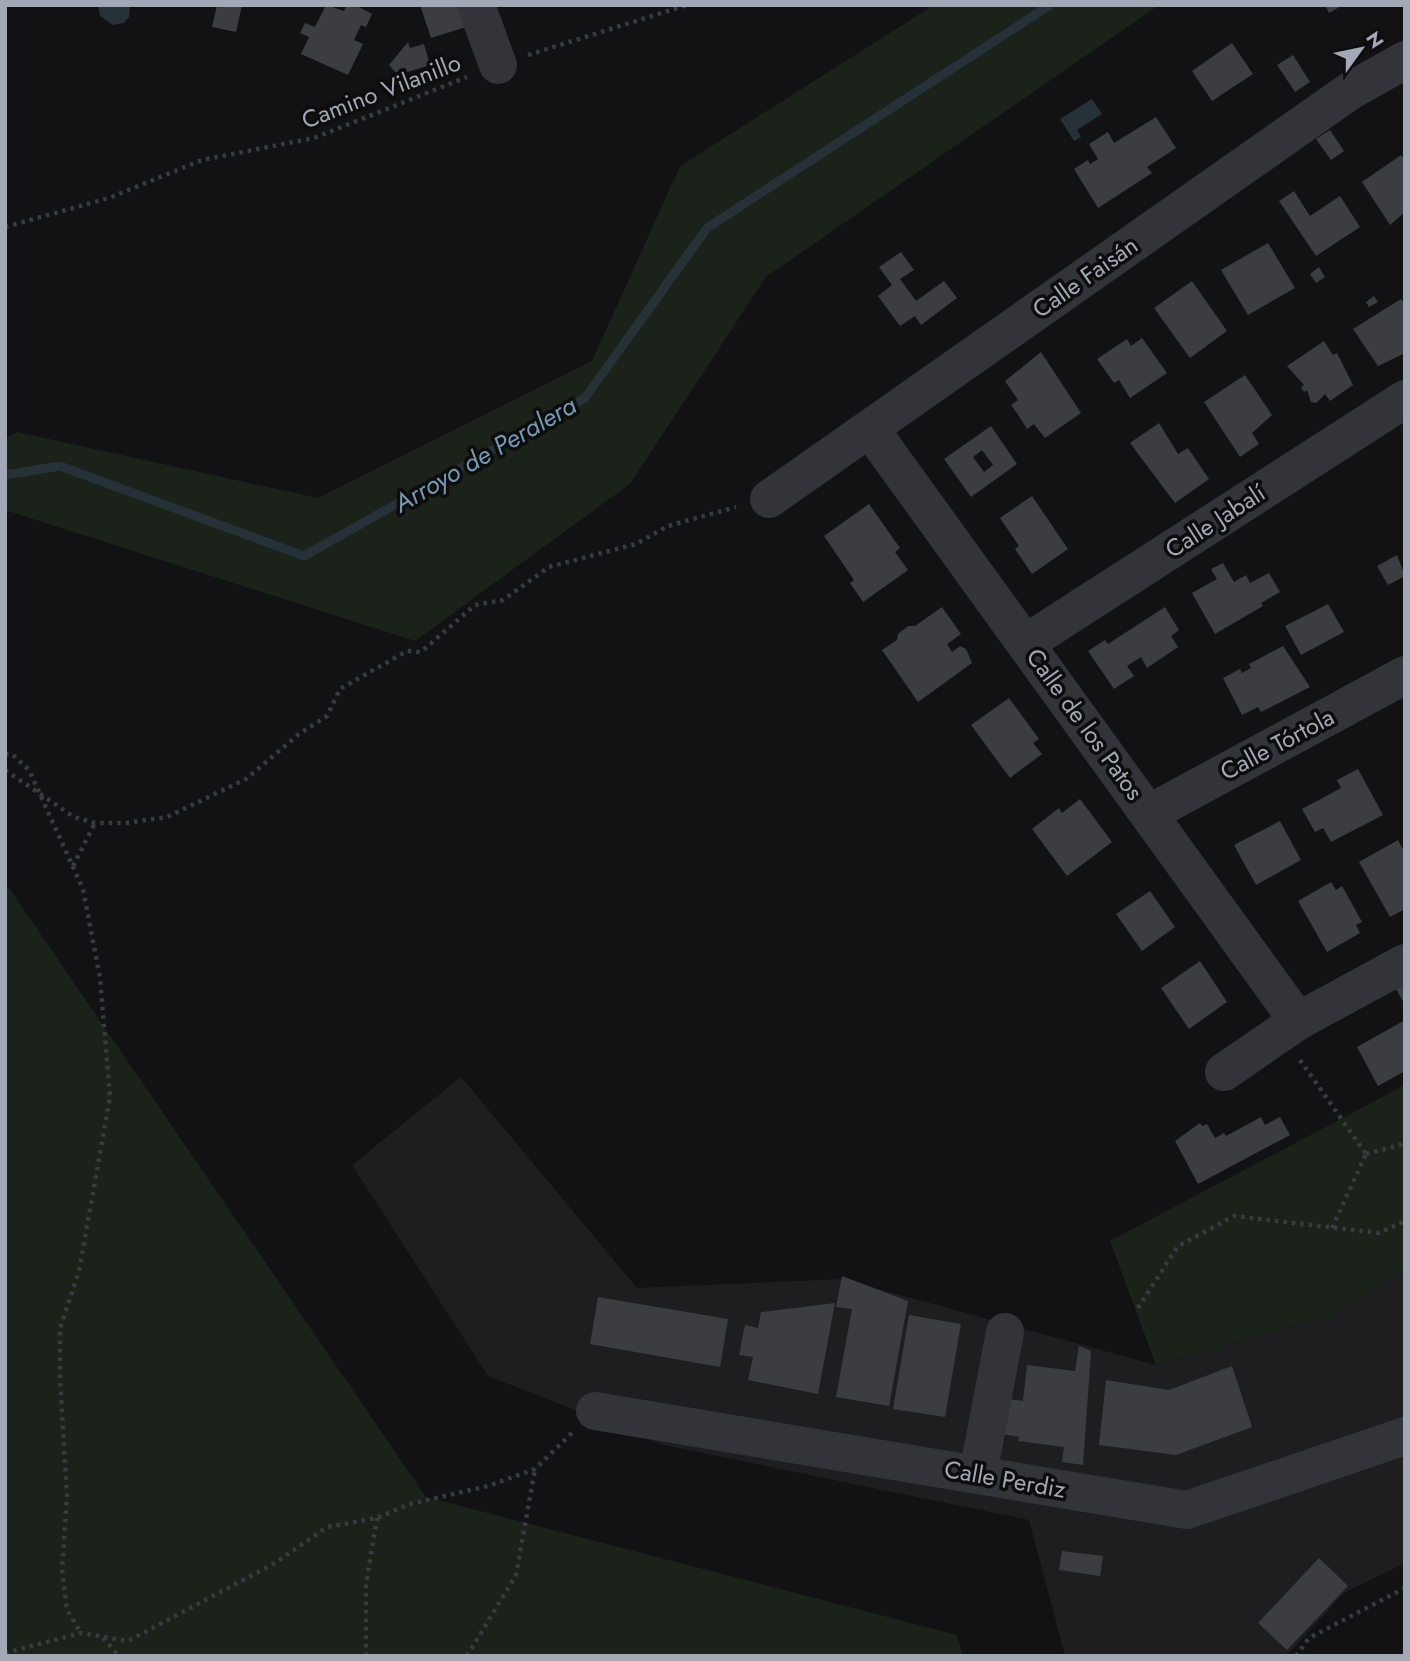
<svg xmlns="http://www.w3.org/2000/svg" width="1410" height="1661" viewBox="0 0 1410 1661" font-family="Jost,sans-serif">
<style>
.built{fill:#1e1e21}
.green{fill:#1a221a}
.water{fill:#273138}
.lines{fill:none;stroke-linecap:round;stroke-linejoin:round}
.stream{stroke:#273138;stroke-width:9}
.building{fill:#3c3d41;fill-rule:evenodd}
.path{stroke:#383b40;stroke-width:4.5;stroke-dasharray:3.5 5;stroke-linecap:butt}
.minor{stroke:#323439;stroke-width:38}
.labels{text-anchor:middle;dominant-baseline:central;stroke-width:7;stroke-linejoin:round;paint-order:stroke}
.street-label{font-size:24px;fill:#a2a8b5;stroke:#0d0d0e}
.water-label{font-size:26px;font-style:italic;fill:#7599b4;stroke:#0d0d0e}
</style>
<rect width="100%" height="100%" fill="#121214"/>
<path class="built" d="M461 1077 637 1288 842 1279 1156 1365 1335 1314 1405 1271V1563L1344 1593 1286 1656H1065L1029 1520 664 1445 488 1376 352 1165Z"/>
<g class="green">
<path d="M934 5H1159L766 277 630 484 415 641 5 510V439L17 432 318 498 592 361 680 166Z"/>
<path d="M5 882 426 1497 957 1635 963 1656H5Z"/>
<path d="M1405 1085V1271L1335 1314 1156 1365 1110 1241Z"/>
</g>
<g class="water">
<path d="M98 5H130L129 17 124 23 113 25 100 16Z"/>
<path d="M1092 99 1102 114 1077 130 1081 137 1074 141 1060 119Z"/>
</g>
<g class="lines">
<path class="stream" d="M5 475 60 466 304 556 585 398 707 228 1050 5"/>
</g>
<g class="building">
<path d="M217 5H242L236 32 212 27Z"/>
<path d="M326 5 344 11 347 5H355L372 14 366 27 361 25 354 40 363 44 348 75 301 54 309 37 300 33 305 23 315 27Z"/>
<path d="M420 5H459L466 27 431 38Z"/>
<path d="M1325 5H1343L1329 13Z"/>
<path d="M408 42 410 48 424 44 430 65 398 75 389 65Z"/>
<path d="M1232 43 1253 74 1212 101 1192 71Z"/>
<path d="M1293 55 1310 82 1295 92 1277 65Z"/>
<path d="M1156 117 1176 148 1147 167 1152 173 1098 208 1074 169 1088 160 1090 164 1098 159 1089 144 1108 132 1114 143Z"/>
<path d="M1330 130 1344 151 1331 160 1316 139Z"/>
<path d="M1401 155 1405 160V212L1390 225 1362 182Z"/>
<path d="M1294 191 1310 216 1340 196 1360 227 1316 256 1279 201Z"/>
<path d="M1268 243 1295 288 1248 315 1221 270Z"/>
<path d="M901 252 914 270 900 279 916 301 944 281 957 298 921 325 915 316 900 326 878 296 892 285 879 267Z"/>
<path d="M1319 267 1325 277 1316 283 1310 274Z"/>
<path d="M1192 281 1227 331 1190 358 1154 308Z"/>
<path d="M1374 296 1378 302 1369 307 1366 302Z"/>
<path d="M1401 299 1405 305V353L1378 366 1353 329Z"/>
<path d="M1142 338 1167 373 1130 398 1119 380 1114 383 1097 359 1127 339 1131 346Z"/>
<path d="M1324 341 1333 355 1337 353 1353 385 1330 401 1325 394 1316 403 1311 402 1307 390 1304 392 1301 387 1304 385 1287 366Z"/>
<path d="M1041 352 1081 413 1045 438 1034 424 1027 429 1019 416 1011 405 1018 400 1005 381Z"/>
<path d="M1245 375 1272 415 1252 433 1259 444 1240 457 1204 402Z"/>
<path d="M1159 423 1178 454 1188 448 1209 479 1175 503 1130 443Z"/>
<path d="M991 426 1017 464 971 497 944 459ZM982 450 993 465 984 472 973 457Z"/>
<path d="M1032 496 1068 549 1032 574 1015 549 1019 546 1000 518Z"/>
<path d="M869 504 900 548 895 552 908 570 863 602 850 583 854 580 824 536Z"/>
<path d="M1397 555 1405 576 1388 585 1377 566Z"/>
<path d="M1223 563 1234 582 1246 575 1250 583 1269 573 1280 592 1261 603 1263 606 1215 634 1192 593 1217 579 1211 569Z"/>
<path d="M1328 604 1344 632 1301 655 1285 626Z"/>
<path d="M942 607 961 634 947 644 952 652 960 646 966 649 972 663 918 702 882 650 897 640 898 634 908 626H915Z"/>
<path d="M1165 607 1179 630 1171 636 1178 647 1147 668 1141 657 1127 666 1134 676 1114 689 1088 651 1105 640 1108 644Z"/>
<path d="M1283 646 1310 687 1261 712 1258 707 1242 715 1223 678 1240 669 1242 673 1251 668 1249 664Z"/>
<path d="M1009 698 1039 739 1033 743 1042 754 1010 778 971 725Z"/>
<path d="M1358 769 1383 815 1331 842 1323 828 1315 832 1302 809 1341 788 1337 780Z"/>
<path d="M1080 799 1112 842 1067 876 1032 829 1059 808 1062 813Z"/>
<path d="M1280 821 1301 860 1256 885 1234 845Z"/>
<path d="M1398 840 1405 853V909L1390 917 1359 862Z"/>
<path d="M1331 882 1336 890 1342 886 1362 922 1356 925 1360 933 1327 952 1298 901Z"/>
<path d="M1150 891 1175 927 1142 951 1116 914Z"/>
<path d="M1200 961 1227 1002 1189 1029 1161 988Z"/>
<path d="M1405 985V1005L1396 989Z"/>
<path d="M1405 1020V1071L1378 1086 1357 1047Z"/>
<path d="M1261 1117 1265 1125 1280 1117 1290 1135 1198 1184 1175 1141 1200 1123 1202 1126 1207 1124 1215 1138 1224 1133 1226 1136Z"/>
<path d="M842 1276 908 1301 889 1406 836 1397 852 1309 836 1307Z"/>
<path d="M598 1297 728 1319 720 1367 590 1344Z"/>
<path d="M835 1303 818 1394 748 1380 753 1357 739 1355 745 1325 758 1328 761 1312Z"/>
<path d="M909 1315 961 1324 945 1417 893 1409Z"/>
<path d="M1079 1346 1091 1351 1083 1465 1062 1462 1064 1447 1018 1441 1019 1437 1002 1434 1008 1399 1023 1401 1027 1365 1075 1371Z"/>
<path d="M1232 1366 1252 1427 1176 1455 1099 1445 1106 1380 1169 1390Z"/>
<path d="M1062 1551 1103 1556 1100 1576 1059 1570Z"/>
<path d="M1319 1558 1348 1586 1287 1650 1258 1623Z"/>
</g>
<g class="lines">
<g class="path">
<path d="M528 55 687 5"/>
<path d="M5 227 109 198 202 160 314 138 467 77"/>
<path d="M5 754H12L29 770 83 889 100 978 110 1097 79 1271 60 1328V1379L67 1495 62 1570 67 1610 81 1633"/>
<path d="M5 770 74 817 95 823H126L167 817 246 779 299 734 327 716 340 689 407 651 421 652 475 605 503 600 549 567 636 544 668 526 736 507"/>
<path d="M73 866 95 823"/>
<path d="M1300 1060 1366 1154"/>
<path d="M1366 1154 1400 1145 1405 1139"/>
<path d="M1332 1228 1366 1154"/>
<path d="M1138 1308 1178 1246 1234 1216 1379 1233 1405 1221"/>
<path d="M103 1638 119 1656"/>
<path d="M5 1653 81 1633 128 1641 275 1563 327 1527 377 1518 410 1504 488 1486 535 1469 572 1433"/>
<path d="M366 1656V1584L377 1518"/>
<path d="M467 1656 516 1575 535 1469"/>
<path d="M1296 1656 1309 1638 1405 1588"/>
</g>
<g class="minor">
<path d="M476 5 498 65"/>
<path d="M870 429 1298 1021"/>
<path d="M769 499 1350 91 1405 60"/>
<path d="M1026 643 1405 399"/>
<path d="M1150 813 1405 675"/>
<path d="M1224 1072 1298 1021 1405 963"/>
<path d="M595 1411 1187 1510 1405 1436"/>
<path d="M978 1474 1005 1332"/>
</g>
</g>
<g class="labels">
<g class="street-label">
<text transform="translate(381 91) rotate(-21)">Camino Vilanillo</text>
<text transform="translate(1085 277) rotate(-35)">Calle Faisán</text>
<text transform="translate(1215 521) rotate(-33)">Calle Jabalí</text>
<text transform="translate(1085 724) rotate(54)">Calle de los Patos</text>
<text transform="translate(1277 744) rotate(-28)">Calle Tórtola</text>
<text transform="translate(1005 1479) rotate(10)">Calle Perdiz</text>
</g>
<g class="water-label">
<text transform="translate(485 454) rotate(-30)">Arroyo de Peralera</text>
</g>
</g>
<rect width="1410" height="1661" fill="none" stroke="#a2a8b5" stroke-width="14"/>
<g transform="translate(1361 49) rotate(57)" stroke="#0d0d0e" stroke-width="5" paint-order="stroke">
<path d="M0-5L12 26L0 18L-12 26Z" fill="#a2a8b5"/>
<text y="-10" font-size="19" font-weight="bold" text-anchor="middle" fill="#a2a8b5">N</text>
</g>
</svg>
